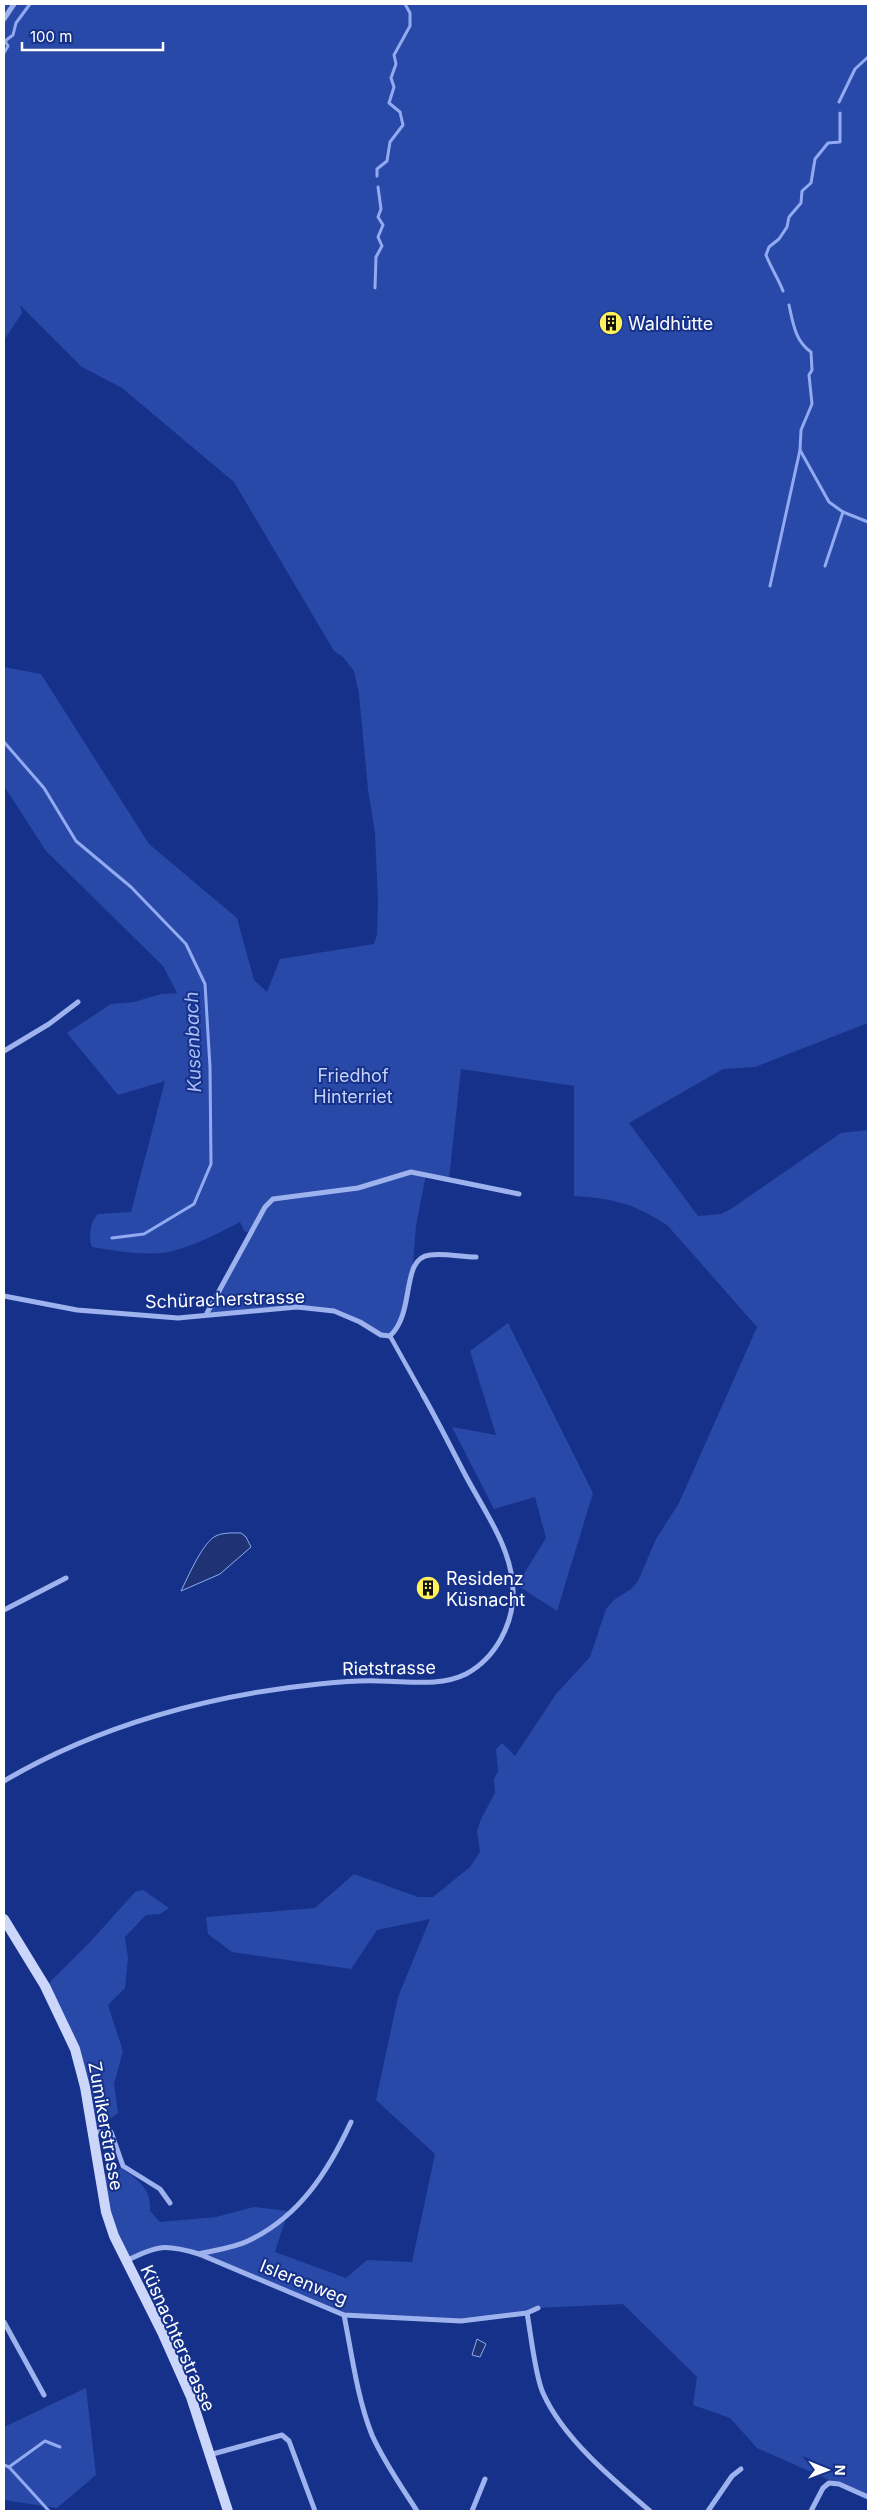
<svg xmlns="http://www.w3.org/2000/svg" width="872" height="2515" viewBox="0 0 872 2515" font-family="Inter,sans-serif">
<style>
.green{fill:#2949a8}
.water{fill:#1e3274;stroke:#91aaf1}
.lines{fill:none;stroke-linecap:round;stroke-linejoin:round}
.stream{stroke:#91aaf1;stroke-width:3}
.pedestrian{stroke:#9eb2ee;stroke-width:4.5}
.minor{stroke:#9eb2ee;stroke-width:5}
.secondary{stroke:#ccd6fa;stroke-width:10}
.labels{text-anchor:middle;dominant-baseline:central;stroke-width:4;stroke-linejoin:round;paint-order:stroke}
.poi-label{font-size:18px;fill:#fff;stroke:#163189;text-anchor:start}
.park-label{font-size:18px;fill:#c4d2fa;stroke:#163189}
.street-label{font-size:18px;fill:#fff;stroke:#163189}
.water-label{font-size:19px;font-style:italic;fill:#aabdf6;stroke:#163189}
</style>
<rect width="100%" height="100%" fill="#163189"/>
<g class="green">
<path d="M4 4H868V1023L755 1067 723 1069 629 1123 698 1216 721 1214 731 1209 841 1133 868 1130V2497L757 2448 730 2418 693 2405 697 2377 623 2304 538 2308 527 2313 461 2321 344 2315 199 2254 160 2247 126 2261 114 2236 102 2175 121 2168C138 2179 152 2190 150 2211L160 2222 216 2217 254 2207 288 2211 275 2252 346 2278 367 2260 412 2262 435 2154 376 2100 398 1997 430 1919 377 1930 351 1969 232 1952 208 1934 206 1917 315 1908 354 1874 418 1897H433L470 1867 480 1852 477 1831 481 1819 495 1793 494 1779 498 1771 496 1749 502 1743 515 1756 556 1694 590 1657 606 1609 614 1600 631 1589 638 1581 656 1539 679 1503 757 1327 668 1226C636 1204 612 1198 574 1196V1086L461 1069 449 1178 426 1174 416 1225 413 1265 403 1320 390 1336C370 1335 354 1318 335 1311 302 1300 242 1311 207 1313L252 1231 245 1232 240 1222C219 1233 196 1245 173 1251 148 1257 117 1251 92 1247 88 1238 90 1221 98 1214L131 1212 165 1081 118 1095 67 1033 111 1004 134 1002 161 994 177 993 163 966 46 851 4 786V667L41 674 149 844 237 918 254 980 267 992 280 959 374 944 377 935 378 901 375 833 368 789 359 694 354 671 343 657 334 651 234 482 122 388 82 367 20 305 22 313 4 340Z"/>
<path d="M508 1323 593 1493 557 1611 517 1585 546 1538 535 1497 494 1509 452 1427 496 1435 470 1351Z"/>
<path d="M143 1890 169 1908 160 1914 146 1915 125 1937 128 1958 125 1988 108 2005 123 2051 114 2084 118 2113 91 2132 85 2087 46 1986 91 1941 135 1892Z"/>
<path d="M86 2388 96 2475 57 2508 4 2500V2427Z"/>
</g>
<g class="water">
<path d="M241 1533 246 1537 251 1547 220 1574 181 1591C188 1577 201 1546 214 1537 222 1532 233 1533 241 1533Z"/>
<path d="M477 2339 486 2344 480 2357 472 2355Z"/>
</g>
<g class="lines">
<g class="stream">
<path d="M4 53 8 46 5 41 13 35 16 23 30 4"/>
<path d="M839 102 855 69 868 57"/>
<path d="M377 176V169L387 161 390 142 403 125 400 112 389 103 394 87 391 78 396 64 394 55 410 26V13L405 4"/>
<path d="M375 288 376 257 382 246 378 237 383 225 378 217 381 209 378 187"/>
<path d="M783 291C778 278 771 268 766 255L769 247 779 239 787 227 789 217 801 203 802 191 811 183 815 159 828 143 840 142V113"/>
<path d="M789 305C793 323 795 341 811 352L812 370 809 375 812 404 801 430 800 450 829 502 843 512 868 522"/>
<path d="M825 566 843 512"/>
<path d="M770 586 800 450"/>
<path d="M4 742 44 788 76 841 131 887 186 944 205 984 210 1067 211 1164 194 1204 144 1234 112 1238"/>
<path d="M4 2465 9 2467 49 2511"/>
<path d="M9 2467 45 2441 60 2447"/>
</g>
<path class="pedestrian" d="M390 1336 423 1395"/>
<g class="minor">
<path d="M4 19 14 4"/>
<path d="M4 1051 49 1024 78 1002"/>
<path d="M4 1296 77 1310 178 1318 297 1307 334 1311 360 1322 381 1335 390 1336C416 1312 400 1258 430 1255 445 1253 461 1257 476 1257"/>
<path d="M207 1313 265 1207 273 1199 358 1188 411 1172 519 1194"/>
<path d="M4 1610 66 1578"/>
<path d="M4 1781C99 1725 210 1695 319 1684 339 1682 360 1680 379 1681 408 1681 440 1687 466 1674 496 1658 514 1623 513 1590 512 1550 487 1515 468 1480 453 1452 439 1423 423 1395"/>
<path d="M91 2132H111L123 2166 160 2189 170 2203"/>
<path d="M199 2254C215 2250 233 2248 248 2241 299 2217 328 2172 351 2122"/>
<path d="M126 2261C158 2245 165 2244 199 2254L344 2315 461 2321 527 2313 538 2308"/>
<path d="M527 2313C531 2334 535 2376 543 2393 563 2438 612 2479 650 2511"/>
<path d="M344 2315C352 2355 357 2397 372 2435 384 2462 401 2486 417 2511"/>
<path d="M4 2322 44 2395"/>
<path d="M209 2455 282 2435 289 2441 315 2511"/>
<path d="M472 2511 485 2479"/>
<path d="M708 2511 732 2476 741 2469"/>
<path d="M811 2511 823 2488 829 2483 839 2484 868 2497"/>
</g>
<path class="secondary" d="M4 1919 45 1986 75 2049 85 2087 106 2212 114 2236 162 2332 191 2397 228 2511"/>
</g>
<defs>
<g id="building-disc" transform="scale(1.25)"><circle r="9.5" fill="#fff15c" stroke="#163189"/><path d="M-4-6H4V6H1V3H-1V6H-4ZM-2.5-4.3h1.7v1.8h-1.7ZM.8-4.3h1.7v1.8H.8ZM-2.5-1h1.7V.8h-1.7ZM.8-1h1.7V.8H.8Z" fill="#111"/></g>
</defs>
<g fill-rule="evenodd">
<use href="#building-disc" x="611" y="323"/>
<use href="#building-disc" x="428" y="1588"/>
</g>
<g class="labels">
<g class="poi-label">
<text x="628" y="323">Waldhütte</text>
<text x="446" y="1578">Residenz<tspan x="446" dy="21">Küsnacht</tspan></text>
</g>
<g class="park-label">
<text x="353" y="1075">Friedhof<tspan x="353" dy="21">Hinterriet</tspan></text>
</g>
<g class="street-label">
<text transform="translate(225 1299) rotate(-2)">Schüracherstrasse</text>
<text transform="translate(389 1668) rotate(-1)">Rietstrasse</text>
<text transform="translate(106 2126) rotate(80)">Zumikerstrasse</text>
<text transform="translate(304 2282) rotate(22)">Islerenweg</text>
<text transform="translate(178 2338) rotate(66)">Küsnachterstrasse</text>
</g>
<g class="water-label">
<text transform="translate(193 1042) rotate(-92)">Kusenbach</text>
</g>
</g>
<rect width="872" height="2515" fill="none" stroke="#ffffff" stroke-width="10"/>
<g transform="translate(827 2470) rotate(91)" stroke="#163189" stroke-width="4" paint-order="stroke">
<path d="M0-4L9 19L0 12L-9 19Z" fill="#ffffff"/>
<text y="-8" font-size="14" font-weight="bold" text-anchor="middle" fill="#ffffff">N</text>
</g>
<path d="M22 42v8h141v-8" fill="none" stroke="#ffffff" stroke-width="2.5"/>
<text x="30" y="42" font-size="15" fill="#ffffff" stroke="#163189" stroke-width="4" paint-order="stroke">100 m</text>
</svg>
